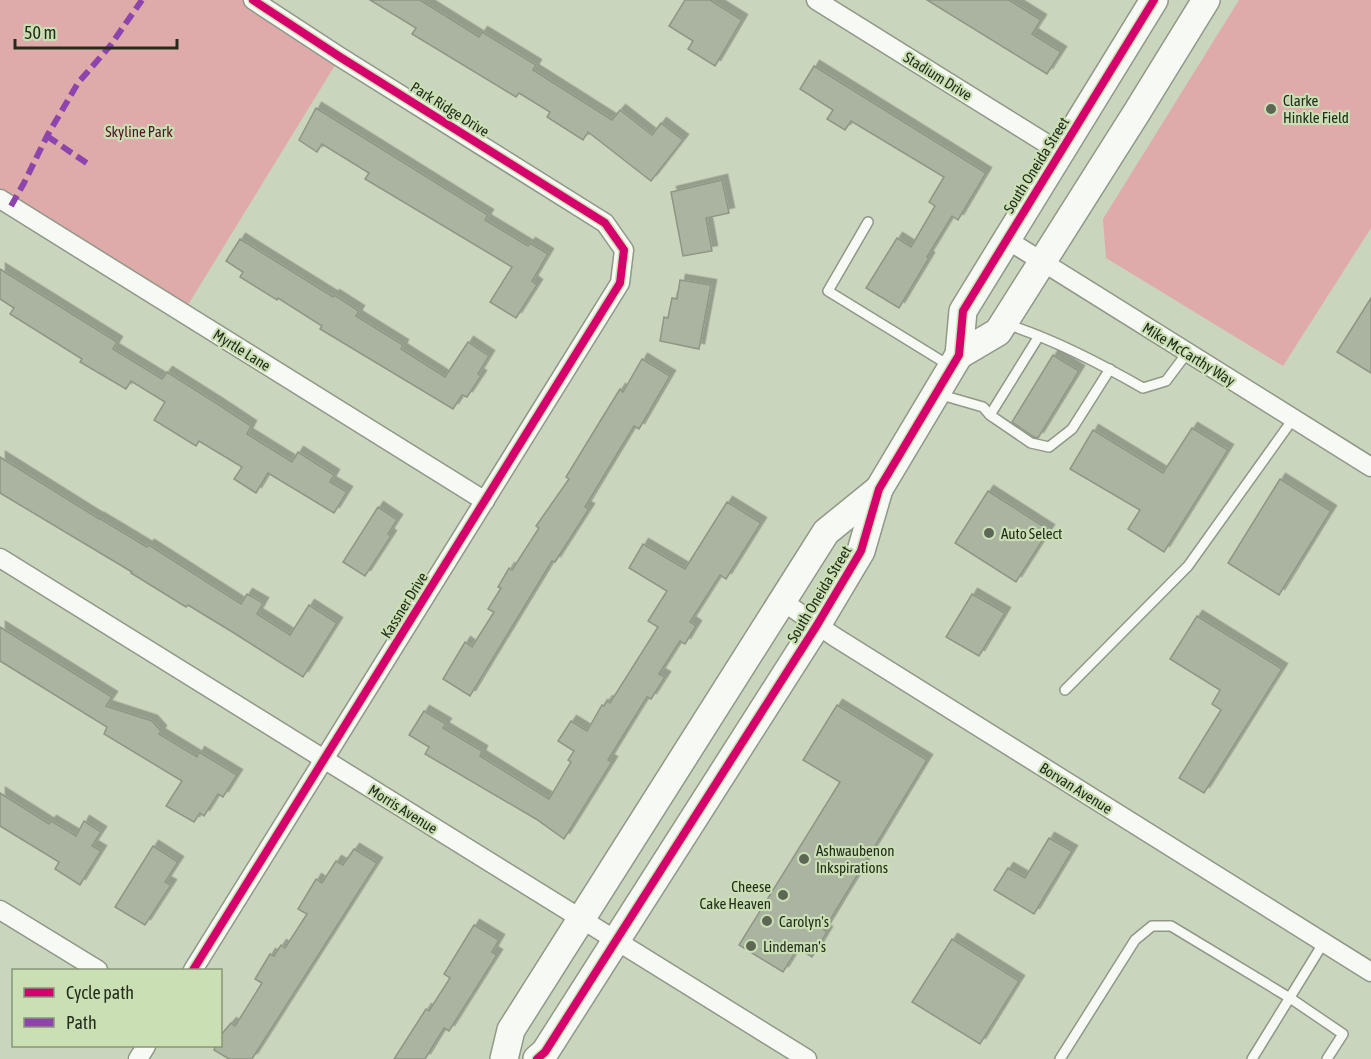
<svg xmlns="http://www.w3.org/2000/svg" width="1371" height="1059" viewBox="0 0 1371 1059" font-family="'Asap Condensed',sans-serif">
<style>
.green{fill:#dfaaaa}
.building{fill:#abb3a1;stroke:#8e9684;stroke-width:1.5;filter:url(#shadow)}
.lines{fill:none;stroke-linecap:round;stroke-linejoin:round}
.lane-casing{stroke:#909886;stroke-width:12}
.street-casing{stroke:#909886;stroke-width:21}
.secondary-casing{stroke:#909886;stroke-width:30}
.lane{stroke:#f7f9f5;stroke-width:9}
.street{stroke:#f7f9f5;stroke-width:18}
.secondary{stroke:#f7f9f5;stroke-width:27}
.quiet{stroke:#8e44ad;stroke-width:6;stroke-dasharray:12 6;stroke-linecap:butt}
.cycleway-casing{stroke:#cadfb4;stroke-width:11}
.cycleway{stroke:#d6006c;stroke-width:8}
.poi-dot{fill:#5e6755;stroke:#cadfb4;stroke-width:2}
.labels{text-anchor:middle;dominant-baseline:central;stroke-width:4.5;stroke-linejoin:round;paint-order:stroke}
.street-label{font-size:15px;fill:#242c1c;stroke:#cadfb4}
.poi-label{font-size:15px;fill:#242c1c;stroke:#cadfb4;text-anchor:start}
.park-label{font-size:15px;fill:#551124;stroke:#cadfb4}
</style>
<defs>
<filter id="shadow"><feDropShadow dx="5.5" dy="-5.5" stdDeviation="0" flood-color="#0004"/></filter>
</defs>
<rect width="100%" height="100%" fill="#cad5be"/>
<g class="green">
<path d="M0 0H253L340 57 183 313 0 199Z"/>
<path d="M1239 0H1371V228L1283 366 1106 258 1103 219Z"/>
</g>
<g class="building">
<path d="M370 0H420L479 37 482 32 536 65 533 70 612 120 620 110 652 135 661 123 683 140 651 181 588 132 583 140 547 117 550 112 519 93 516 97 412 34 416 28Z"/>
<path d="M685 0H710L742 20 715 66 688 49 693 41 669 26Z"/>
<path d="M927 0H1009L1041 20 1032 34 1061 52 1047 74Z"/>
<path d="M814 66 986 173 958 220 952 216 927 257 929 258 899 308 866 288 897 238 911 247 935 206 929 202 944 177 851 121 845 130 827 119 833 110 800 89Z"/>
<path d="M316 108 488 215 485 220 528 246 530 243 548 254 532 281 537 285 516 318 490 302 512 267 365 179 369 173 322 144 317 152 299 140Z"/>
<path d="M722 180 729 213 706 218 712 251 683 256 671 192Z"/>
<path d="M240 239 333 297 334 295 359 311 356 316 403 345 401 349 445 377 468 342 489 356 478 374 481 376 467 397 462 395 453 409 320 329 322 326 278 298 277 300 240 277 243 272 226 261Z"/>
<path d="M0 269 117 342 113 349 162 379 167 372 216 403 251 426 247 434 292 462 298 452 334 475 330 482 347 492 334 513 268 473 256 493 234 479 242 467 199 441 196 446 154 420 165 402 131 381 126 389 80 362 82 359 10 314 14 308 0 299Z"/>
<path d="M680 280 711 285 699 349 660 341 664 317 668 318 672 298 677 299Z"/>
<path d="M1371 298V373L1337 352Z"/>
<path d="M1053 355 1079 371 1038 438 1034 437 1012 422Z"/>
<path d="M642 359 670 376 639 429 634 426 585 507 589 509 555 562 552 561 470 696 443 679 465 642 472 647 494 612 488 609 501 588 498 587 509 568 512 570 539 528 536 526 569 479 566 477 599 423 620 389 623 392Z"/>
<path d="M1192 428 1228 450 1164 552 1128 529 1140 510 1070 469 1093 430 1163 473Z"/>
<path d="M0 457 99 519V518L147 547 149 545 241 604 247 594 263 603 257 614 290 635 309 605 337 623 303 677 234 633 188 605 186 607 131 573 132 572 0 493Z"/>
<path d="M1280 479 1331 511 1279 595 1228 563Z"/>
<path d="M988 491 1049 530 1016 582 955 543Z"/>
<path d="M727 502 761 523 726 579 720 575 690 622 696 626 685 644 680 641 659 674 665 677 651 699 647 697 608 760 612 762 564 839 536 819 425 754 429 747 409 735 424 711 446 724 443 728 482 751 480 756 549 799 571 762 568 760 574 751 558 741 571 721 587 731 602 705 604 706 607 701 610 703 658 627 648 621 667 591 629 568 643 544 685 569Z"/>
<path d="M378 507 397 520 388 534 391 536 365 576 343 562Z"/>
<path d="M972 594 1005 613 979 656 946 637Z"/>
<path d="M1197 616 1282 669 1204 793 1179 778 1221 710 1212 704 1220 690 1170 659Z"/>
<path d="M0 627 112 697 106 706 152 721 161 731 159 734 197 757 199 752 237 775 223 797 218 794 204 816 200 813 194 822 166 806 182 781 104 734 107 727 0 661Z"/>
<path d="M837 705 927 760 824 930 827 932 812 957 798 948 783 972 739 945 840 782 803 760Z"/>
<path d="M0 793 49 824 51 821 76 836 84 821 101 832 92 846 101 851 80 885 55 869 59 862 0 826Z"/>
<path d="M1049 838 1072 851 1034 914 994 890 1008 868 1025 878Z"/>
<path d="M153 846 178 862 165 882 171 885 145 925 115 907Z"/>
<path d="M354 849 377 863 252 1059H229L214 1050 216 1046H220V1036L231 1023 235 1026 262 983 255 979 270 954 274 956 281 945 285 948 307 914 298 909 316 879 322 883 336 861 343 865Z"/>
<path d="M474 925 499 940 492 952 497 955 449 1031 444 1028 425 1059H394L426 1009 429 1011 450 978 444 974Z"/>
<path d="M952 939 1019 981 980 1044 912 1002Z"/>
</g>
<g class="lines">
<g class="lane-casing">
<g id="lane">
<path d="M868 222 828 291 950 366"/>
<path d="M1006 324C1055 340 1099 363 1143 388L1166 381 1187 353"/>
<path d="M938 394 983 407 990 415 1031 443 1049 447 1072 429 1110 369"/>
<path d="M990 415 1039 336"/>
<path d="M1065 690 1188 566 1293 419"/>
<path d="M1060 1059 1135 940 1152 926H1171L1290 998 1343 1034 1327 1059"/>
<path d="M1252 1059 1324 942"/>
</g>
</g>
<g class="street-casing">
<g id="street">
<path d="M816 0 1060 152"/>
<path d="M0 199 485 501"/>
<path d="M1006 239 1371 467"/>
<path d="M0 558 807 1059"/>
<path d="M782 601 835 637 1371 972"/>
<path d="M0 910 98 970"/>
<path d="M193 970 620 283 624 250 605 223 340 57 253 0"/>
<path d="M138 1059 146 1046"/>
</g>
</g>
<g class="secondary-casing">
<g id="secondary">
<path d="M959 355 998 332 1137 112 1206 0"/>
<path d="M504 1059 511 1030 826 532 879 489"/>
<path d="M537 1059 545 1052 817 625 861 551 879 489 959 355 963 311 1154 0"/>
</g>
</g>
<use href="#lane" class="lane"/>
<use href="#street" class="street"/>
<use href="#secondary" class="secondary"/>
<g class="quiet">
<path d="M47 136 91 166"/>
<path d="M11 206 24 183 47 136 78 83 110 46 142 0"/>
</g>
<g class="cycleway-casing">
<g id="cycleway">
<path d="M193 970 620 283 624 250 605 223 340 57 253 0"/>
<path d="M537 1059 545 1052 817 625 861 551 879 489 959 355 963 311 1154 0"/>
</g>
</g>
<use href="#cycleway" class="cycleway"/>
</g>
<g class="poi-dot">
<circle cx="1271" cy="109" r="6"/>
<circle cx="989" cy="533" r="6"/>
<circle cx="804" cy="859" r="6"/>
<circle cx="783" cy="895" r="6"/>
<circle cx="767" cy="921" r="6"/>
<circle cx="751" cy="946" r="6"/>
</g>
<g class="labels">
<g class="street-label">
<text transform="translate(938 76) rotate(32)">Stadium Drive</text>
<text transform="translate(450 109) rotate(32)">Park Ridge Drive</text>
<text transform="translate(1036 165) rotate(-58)">South Oneida Street</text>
<text transform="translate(242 350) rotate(32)">Myrtle Lane</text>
<text transform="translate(1189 354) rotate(32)">Mike McCarthy Way</text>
<text transform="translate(819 594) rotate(-59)">South Oneida Street</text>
<text transform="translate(404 605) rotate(-58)">Kassner Drive</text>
<text transform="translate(1076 788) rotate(32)">Borvan Avenue</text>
<text transform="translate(403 809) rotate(32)">Morris Avenue</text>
</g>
<g class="poi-label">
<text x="1283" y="100">Clarke<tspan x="1283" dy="17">Hinkle Field</tspan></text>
<text x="1001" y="533">Auto Select</text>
<text x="816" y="850">Ashwaubenon<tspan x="816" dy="17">Inkspirations</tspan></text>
<text x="771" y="886" text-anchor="end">Cheese<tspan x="771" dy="17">Cake Heaven</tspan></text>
<text x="779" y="921">Carolyn's</text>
<text x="763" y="946">Lindeman's</text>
</g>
<g class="park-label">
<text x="139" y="131">Skyline Park</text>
</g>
</g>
<rect x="12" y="969" width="210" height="78" fill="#cadfb4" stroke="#889777" stroke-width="1.5"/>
<rect x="24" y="988" width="30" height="9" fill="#d6006c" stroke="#889777" stroke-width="1.5"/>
<text x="66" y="999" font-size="18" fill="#242c1c">Cycle path</text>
<rect x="24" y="1018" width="30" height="9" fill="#8e44ad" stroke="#889777" stroke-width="1.5"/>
<text x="66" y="1029" font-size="18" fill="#242c1c">Path</text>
<path d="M15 39v9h162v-9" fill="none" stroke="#242c1c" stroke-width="3"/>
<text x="24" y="39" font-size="18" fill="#242c1c" stroke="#cadfb4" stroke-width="4.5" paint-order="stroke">50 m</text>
</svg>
